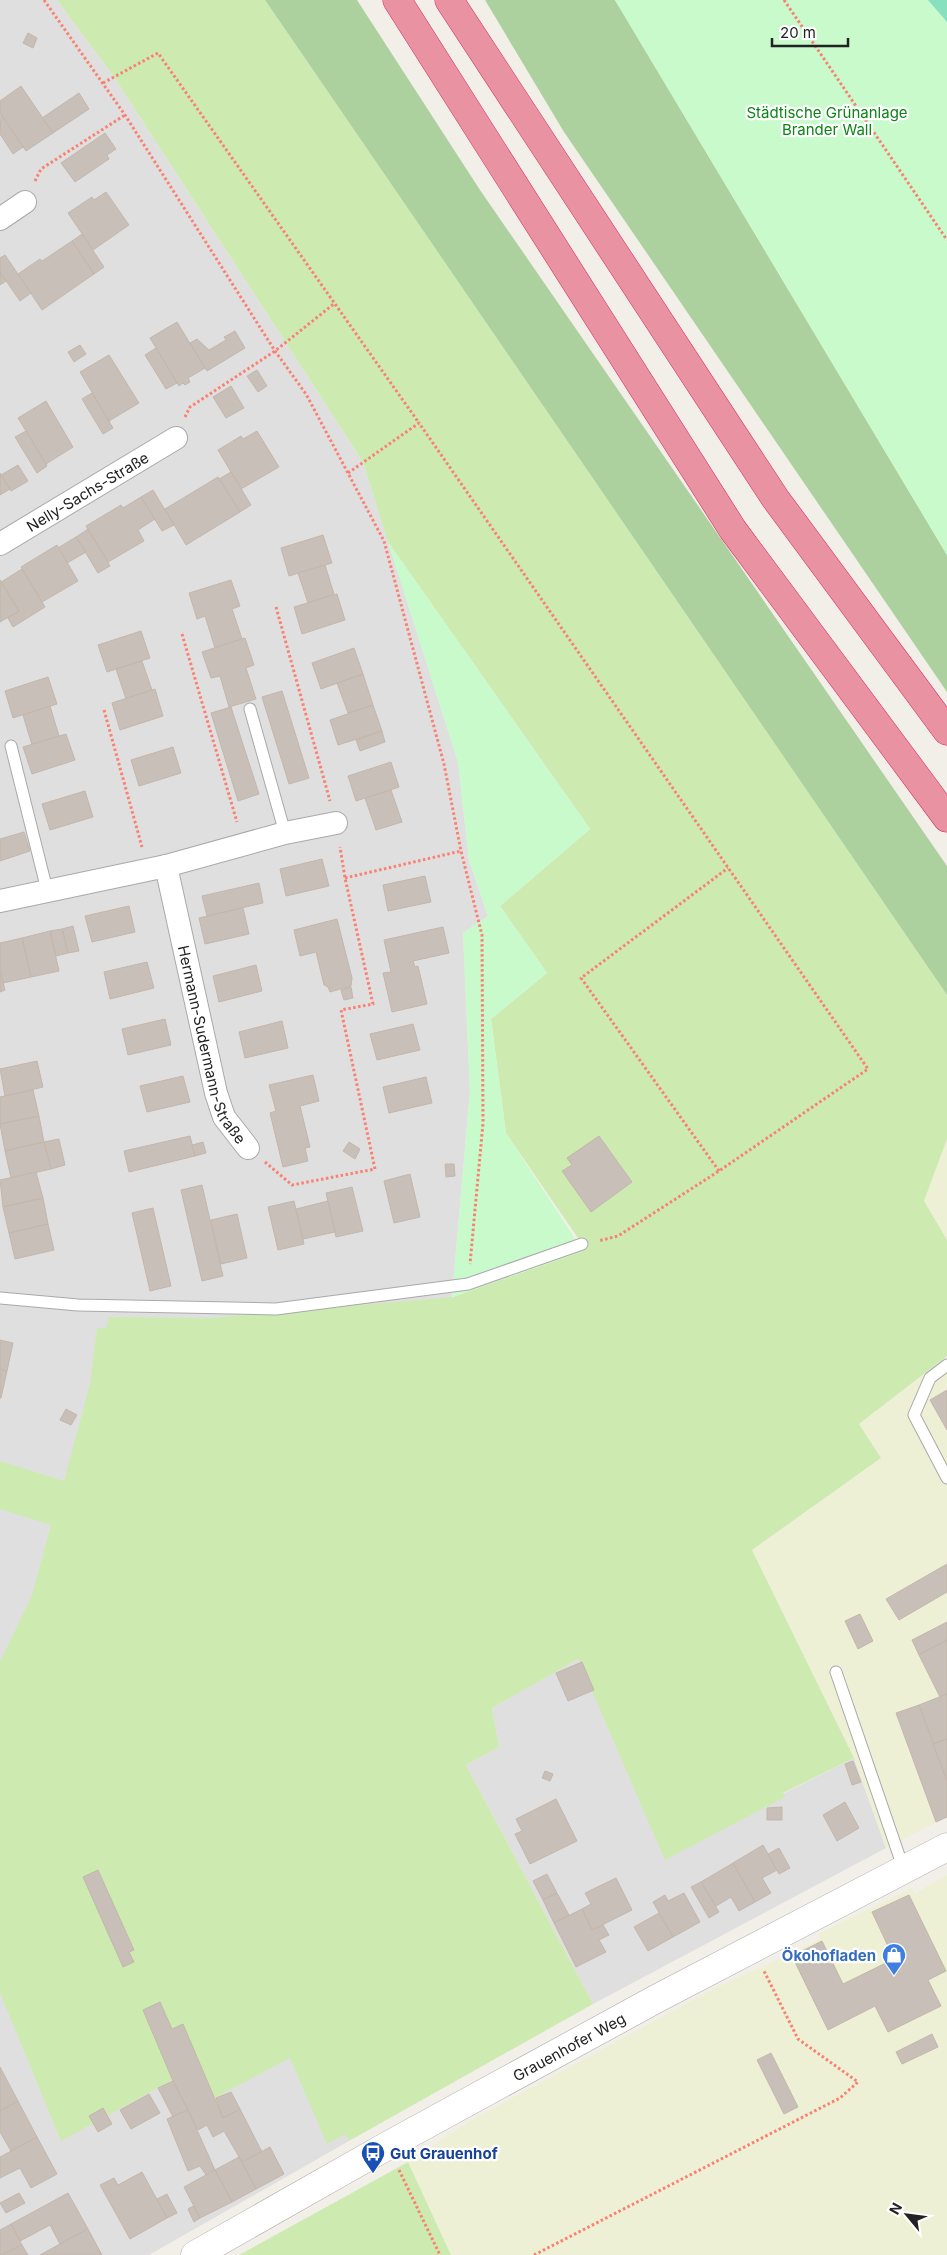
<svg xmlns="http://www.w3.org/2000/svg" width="947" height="2255" viewBox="0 0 947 2255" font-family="Inter,sans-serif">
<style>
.residential{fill:#e0dfdf}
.farmland{fill:#eef0d5}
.grass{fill:#cdebb0}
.forest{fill:#add19e}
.park{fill:#c8facc}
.pitch{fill:#88e0be}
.building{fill:#c7bfb8;stroke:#c4b6ab}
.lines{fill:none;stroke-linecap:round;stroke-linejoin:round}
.service-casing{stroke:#a9a9a9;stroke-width:13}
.minor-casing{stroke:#a9a9a9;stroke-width:24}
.tertiary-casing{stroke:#a9a9a9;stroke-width:29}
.motorway-casing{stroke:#dc2a67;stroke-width:29}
.path{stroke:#fa8072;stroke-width:3;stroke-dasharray:2.5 2.5;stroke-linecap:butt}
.service{stroke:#fff;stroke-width:11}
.minor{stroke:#fff;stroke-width:22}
.tertiary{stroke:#fff;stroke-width:28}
.motorway{stroke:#e892a2;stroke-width:28}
.labels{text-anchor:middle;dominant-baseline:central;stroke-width:4.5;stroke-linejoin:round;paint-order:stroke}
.park-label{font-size:15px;fill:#0c8416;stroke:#fff}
.street-label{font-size:15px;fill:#222;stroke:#fff}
.shop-label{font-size:15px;font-weight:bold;fill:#366cbe;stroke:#fff;text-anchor:end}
.transit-label{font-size:15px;font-weight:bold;fill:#164399;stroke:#fff;text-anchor:start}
</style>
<rect width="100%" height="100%" fill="#f2efe9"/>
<g class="residential">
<path d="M0 0H57L114 77 363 462 458 762 469 860 488 916 463 933 470 1091 452 1297 159 1734 349 2141 149 2255H0Z"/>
<path d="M583 1656 663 1854 854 1758 886 1848 593 2004 466 1765 499 1747 492 1708Z"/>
</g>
<g class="farmland">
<path d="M947 1139V1240L924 1201Z"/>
<path d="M947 1356V1817L886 1848 854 1758 752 1550 880 1459 859 1424Z"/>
<path d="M947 1875V2255H451L408 2162 468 2122 713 1989 792 1953 820 1939 818 1934 912 1888 915 1893Z"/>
</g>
<g class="grass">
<path d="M57 0H265L947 995V1139L924 1201 947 1240V1356L859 1424 881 1458 752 1550 854 1758 783 1793 785 1797 665 1860 578 1659 492 1708 499 1747 466 1765 593 2004 349 2141 345 2134 327 2144 290 2058 190 2111 174 2079 61 2141 0 1993V1662L32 1595 51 1525 0 1509V1461L64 1481 90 1384 97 1328H106L109 1317 210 1318 453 1297 583 1251 582 1244 506 1133 491 1019 547 973 500 906 590 829 388 542 363 462 114 77Z"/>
<path d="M408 2162 451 2255H239Z"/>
</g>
<g class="forest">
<path d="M265 0H357L480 190 947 866V995Z"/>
<path d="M485 0H615L947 555V692L564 132Z"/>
</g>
<g class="park">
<path d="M615 0H947V555Z"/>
<path d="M388 542 590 829 500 906 547 973 491 1019 506 1133 583 1251 452 1297 470 1091 463 933 488 916 469 860 458 762Z"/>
</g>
<path class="pitch" d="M928 0H947V22Z"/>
<g class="building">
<path d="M28 33 37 38 33 48 23 43Z"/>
<path d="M21 86 53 133 26 151 0 113V101Z"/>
<path d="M79 93 89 109 53 133 42 118Z"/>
<path d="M1 114 23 147 13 154 0 134Z"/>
<path d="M105 133 116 149 107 155 109 159 75 182 61 163Z"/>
<path d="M106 192 129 225 93 250 68 213 92 197 94 200Z"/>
<path d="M82 234 104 267 94 274 72 241Z"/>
<path d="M72 241 94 274 42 310 18 274 40 259 42 261Z"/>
<path d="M5 255 31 293 20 301 0 272V258Z"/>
<path d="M0 272 6 281 0 285Z"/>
<path d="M177 322 205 368 188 378 190 382 185 385 183 383 179 386 150 338Z"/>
<path d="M235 331 245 348 207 371 190 343 197 339 209 350 226 340 224 337Z"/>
<path d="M80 345 86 354 74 362 68 352Z"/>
<path d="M156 348 177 383 166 389 145 355Z"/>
<path d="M109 355 139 403 109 421 80 372Z"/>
<path d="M257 370 267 386 258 392 247 376Z"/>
<path d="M231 386 244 408 226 418 213 397Z"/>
<path d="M92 393 113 428 103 434 82 399Z"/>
<path d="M46 401 73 447 46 464 18 418Z"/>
<path d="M26 431 47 466 37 473 15 437Z"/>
<path d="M257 431 279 467 241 489 218 450 241 436 243 439Z"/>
<path d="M18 465 28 481 11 491 1 475Z"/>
<path d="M231 472 251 505 240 512 219 479Z"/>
<path d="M0 473 10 489 0 495Z"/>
<path d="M218 477 240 512 186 545 165 509Z"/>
<path d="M153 490 174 525 162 531 141 497Z"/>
<path d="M141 497 155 519 138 530 144 541 108 562 86 526 121 505 123 508Z"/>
<path d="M88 529 110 566 98 573 76 537Z"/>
<path d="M323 535 332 563 289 576 281 548Z"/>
<path d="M76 537 86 552 67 563 58 548Z"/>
<path d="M57 545 78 581 42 602 21 567Z"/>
<path d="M325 565 334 594 308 603 298 573Z"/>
<path d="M22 569 45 607 13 627 8 618 19 611 1 582Z"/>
<path d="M0 580 19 611 0 622Z"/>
<path d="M231 580 240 606 232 609 242 639 215 648 205 616 197 619 189 593Z"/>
<path d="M337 594 345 620 302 634 294 607Z"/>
<path d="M141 631 150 658 107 672 98 645Z"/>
<path d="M245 638 254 665 246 668 256 699 229 707 220 676 211 678 202 652Z"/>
<path d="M354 648 363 674 321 689 312 663Z"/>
<path d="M142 661 152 690 126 699 116 669Z"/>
<path d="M363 674 373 705 348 713 337 683Z"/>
<path d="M48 677 57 704 13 718 5 691Z"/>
<path d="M155 689 163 716 120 730 112 703Z"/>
<path d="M282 691 309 778 289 784 262 697Z"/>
<path d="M373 705 382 731 338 745 330 720Z"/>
<path d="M50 706 59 736 32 745 23 715Z"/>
<path d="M231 707 259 794 238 801 211 713Z"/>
<path d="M382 731 385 742 360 751 356 740Z"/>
<path d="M66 734 75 760 32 774 23 747Z"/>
<path d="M173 747 181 773 139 786 131 760Z"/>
<path d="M391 762 399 787 356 801 348 776Z"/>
<path d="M391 790 402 822 376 830 365 798Z"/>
<path d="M85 791 93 817 50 830 42 804Z"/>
<path d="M24 832 30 851 0 861V839Z"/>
<path d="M322 859 329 886 286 896 280 869Z"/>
<path d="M425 876 431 902 388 911 383 885Z"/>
<path d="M259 883 263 903 207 916 202 896Z"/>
<path d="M129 906 135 932 92 942 85 916Z"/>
<path d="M243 908 249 934 205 944 199 918Z"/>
<path d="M337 919 352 978 351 986 330 992 328 987 324 985 316 952 300 956 294 930Z"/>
<path d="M73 926 79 951 68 953 62 929Z"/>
<path d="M443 927 449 953 413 961 415 967 418 966 427 1004 392 1012 383 973 391 972 384 940Z"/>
<path d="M62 929 68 953 56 956 50 931Z"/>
<path d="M50 931 59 971 31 977 22 938Z"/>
<path d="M22 938 31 977 3 983 0 970V943Z"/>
<path d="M147 962 154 988 110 999 104 972Z"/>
<path d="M256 965 262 991 219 1002 213 976Z"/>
<path d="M0 970 5 990 0 992Z"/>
<path d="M351 987 353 998 344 1000 341 990Z"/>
<path d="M165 1019 171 1045 128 1055 122 1029Z"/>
<path d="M282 1021 288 1048 245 1058 239 1032Z"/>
<path d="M413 1024 420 1050 377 1060 370 1034Z"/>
<path d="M37 1061 43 1087 5 1096 0 1069Z"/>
<path d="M313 1075 319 1101 300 1106 310 1147 305 1148 308 1161 283 1167 270 1113 276 1111 269 1085Z"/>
<path d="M183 1076 190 1102 147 1112 140 1086Z"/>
<path d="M426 1077 432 1103 389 1113 383 1087Z"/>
<path d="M33 1090 39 1116 0 1124V1097Z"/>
<path d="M39 1116 44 1142 5 1151 0 1124Z"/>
<path d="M190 1136 195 1156 129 1172 124 1151Z"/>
<path d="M599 1136 632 1182 591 1212 562 1171 572 1165 567 1158Z"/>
<path d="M59 1139 65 1165 51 1169 44 1142Z"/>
<path d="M44 1142 51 1169 11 1178 5 1151Z"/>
<path d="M203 1142 206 1153 195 1156 192 1145Z"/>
<path d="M349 1142 360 1149 355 1159 343 1151Z"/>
<path d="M445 1164H454L455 1176 446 1177Z"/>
<path d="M36 1172 43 1198 3 1207 0 1180Z"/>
<path d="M410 1174 420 1217 394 1223 384 1181Z"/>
<path d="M202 1185 223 1276 202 1281 181 1190Z"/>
<path d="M352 1187 363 1231 336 1237 326 1193Z"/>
<path d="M43 1198 48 1224 9 1233 3 1207Z"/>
<path d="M294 1201 304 1244 278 1250 268 1207Z"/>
<path d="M328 1201 335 1232 303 1239 296 1209Z"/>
<path d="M153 1208 171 1286 150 1291 132 1213Z"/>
<path d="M237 1214 247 1258 221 1264 211 1220Z"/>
<path d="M48 1224 54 1250 15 1259 9 1233Z"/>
<path d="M0 1340 13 1343 7 1371 0 1369Z"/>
<path d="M0 1369 7 1371 1 1398H0Z"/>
<path d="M947 1390V1430L930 1400Z"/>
<path d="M66 1409 77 1415 71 1425 60 1420Z"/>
<path d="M947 1564V1592L899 1620 886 1599Z"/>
<path d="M860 1614 873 1641 858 1649 845 1621Z"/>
<path d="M947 1622V1640L919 1655 912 1640Z"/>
<path d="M947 1640V1694L940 1697 919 1655Z"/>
<path d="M582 1662 594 1690 568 1701 556 1673Z"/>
<path d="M947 1694V1739L933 1744 919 1705Z"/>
<path d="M919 1705 947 1781V1817L936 1822 896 1713Z"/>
<path d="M947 1739V1781L933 1744Z"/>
<path d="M853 1761 861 1782 852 1785 845 1764Z"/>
<path d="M545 1771 553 1774 550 1781 542 1778Z"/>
<path d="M556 1799 577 1841 530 1864 515 1834 522 1831 516 1819Z"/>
<path d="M845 1802 859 1828 837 1841 823 1815Z"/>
<path d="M782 1807V1820H767V1808Z"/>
<path d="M763 1845 777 1870 762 1878 771 1893 755 1902 733 1863Z"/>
<path d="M779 1848 790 1868 779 1874 768 1854Z"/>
<path d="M733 1863 755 1902 739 1911 731 1897 716 1906 701 1882Z"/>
<path d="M98 1870 134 1950 129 1952 134 1962 123 1967 83 1877Z"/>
<path d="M547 1874 557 1893 543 1900 533 1881Z"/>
<path d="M616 1878 632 1910 592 1930 582 1909 591 1904 585 1893Z"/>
<path d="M701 1882 719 1912 709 1918 691 1887Z"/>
<path d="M557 1893 569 1915 554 1923 543 1900Z"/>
<path d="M684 1893 700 1922 673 1937 653 1902 665 1895 668 1901Z"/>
<path d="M909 1895 946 1971 928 1980 941 2006 888 2032 875 2006 828 2030 792 1956 822 1941 843 1984 894 1959 872 1912Z"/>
<path d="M582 1909 592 1930 603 1925 609 1935 599 1940 606 1952 576 1967 554 1923Z"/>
<path d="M659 1913 673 1937 648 1951 634 1927Z"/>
<path d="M160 2002 172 2029 183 2024 223 2118 240 2109 262 2152 242 2162 224 2131 213 2137 207 2125 198 2130 173 2081 143 2010Z"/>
<path d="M932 2034 938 2047 902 2064 896 2052Z"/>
<path d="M771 2053 798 2107 784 2114 757 2060Z"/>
<path d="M0 2067 18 2101 0 2111Z"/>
<path d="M173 2081 188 2110 173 2117 158 2088Z"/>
<path d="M231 2092 240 2109 223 2118 216 2098Z"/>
<path d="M149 2094 160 2113 131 2129 120 2110Z"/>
<path d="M18 2101 37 2137 11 2151 0 2132V2111Z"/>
<path d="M103 2108 112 2124 98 2132 89 2116Z"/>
<path d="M188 2110 215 2170 206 2175 200 2166 188 2171 167 2119Z"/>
<path d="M37 2137 57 2174 31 2188 20 2168 0 2178V2157Z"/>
<path d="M270 2147 284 2174 256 2189 242 2162Z"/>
<path d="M239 2157 256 2189 232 2202 215 2170Z"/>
<path d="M215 2170 232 2202 200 2218 184 2187Z"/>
<path d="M142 2172 167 2218 130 2239 100 2185 114 2178 118 2185Z"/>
<path d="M19 2193 25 2203 6 2213 0 2203Z"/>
<path d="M68 2193 88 2229 60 2244 50 2225 20 2241 11 2224Z"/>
<path d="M167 2194 177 2213 167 2218 157 2199Z"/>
<path d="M193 2206 200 2218 194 2222 188 2209Z"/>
<path d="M11 2224 22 2245 0 2255V2230Z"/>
<path d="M88 2229 102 2255H40L60 2244Z"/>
<path d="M22 2245 28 2255H2Z"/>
</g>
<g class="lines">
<g class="service-casing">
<g id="service">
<path d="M250 709 285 833"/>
<path d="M11 746 47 890"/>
<path d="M0 1298 78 1305 276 1309 468 1284 582 1244"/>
<path d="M947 1365 930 1378 914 1415 947 1478"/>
<path d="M836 1672 904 1870"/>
</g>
</g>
<g class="minor-casing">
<g id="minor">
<path d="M0 219 25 202"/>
<path id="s1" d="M0 544 176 438"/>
<path id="s2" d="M166 866 216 1093 224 1117 248 1148"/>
<path d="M0 901 166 866 285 833 336 823"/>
</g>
</g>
<g class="tertiary-casing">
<g id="tertiary">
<path id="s3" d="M195 2255 387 2146 656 1999 947 1847"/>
</g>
</g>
<g class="motorway-casing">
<g id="motorway">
<path d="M397 0 733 530 947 818"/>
<path d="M449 0 775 498 947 731"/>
</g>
</g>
<g class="path">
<path d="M44 0 125 115 275 351 306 394 384 541 444 764 461 851 482 935 483 1123 470 1264"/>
<path d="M784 0 947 240"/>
<path d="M103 83 158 53 419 423"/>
<path d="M35 181 41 169 125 115"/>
<path d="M185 417 190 407 275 351 335 303"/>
<path d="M348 473 419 423 868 1069 719 1171 618 1236 598 1241"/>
<path d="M276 607 330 801"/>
<path d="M182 634 237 822"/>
<path d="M104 710 142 847"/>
<path d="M345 878 461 851"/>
<path d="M265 1162 292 1185 375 1169 341 1010 373 1004 345 878 340 847"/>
<path d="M719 1171 581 978 728 868"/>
<path d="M399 2170 440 2255"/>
<path d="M534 2255 840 2098 858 2082 798 2039 764 1971"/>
</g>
<use href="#service" class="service"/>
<use href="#minor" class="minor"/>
<use href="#tertiary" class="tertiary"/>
<use href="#motorway" class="motorway"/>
</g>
<defs>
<g id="shop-pin" transform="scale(1.25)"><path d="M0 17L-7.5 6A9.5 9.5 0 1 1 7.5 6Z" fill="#3f7fe0" stroke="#fff"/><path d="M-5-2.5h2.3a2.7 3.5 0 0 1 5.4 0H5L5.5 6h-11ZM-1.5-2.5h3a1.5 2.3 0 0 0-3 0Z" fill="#fff"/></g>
<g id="bus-pin" transform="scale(1.25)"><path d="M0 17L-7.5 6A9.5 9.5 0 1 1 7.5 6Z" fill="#1a4fb4" stroke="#fff"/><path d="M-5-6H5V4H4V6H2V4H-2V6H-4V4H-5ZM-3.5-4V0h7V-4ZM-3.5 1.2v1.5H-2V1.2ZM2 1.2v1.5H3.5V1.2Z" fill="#fff"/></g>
</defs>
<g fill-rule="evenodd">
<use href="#shop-pin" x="894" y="1955"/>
<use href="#bus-pin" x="373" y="2153"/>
</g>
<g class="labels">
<g class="park-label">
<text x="827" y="112">Städtische Grünanlage<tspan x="827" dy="17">Brander Wall</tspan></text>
</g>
<g class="street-label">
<text stroke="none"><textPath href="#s1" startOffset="102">Nelly-Sachs-Straße</textPath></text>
<text stroke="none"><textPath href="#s2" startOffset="185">Hermann-Sudermann-Straße</textPath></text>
<text stroke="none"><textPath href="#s3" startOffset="428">Grauenhofer Weg</textPath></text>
</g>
<g class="shop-label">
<text x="876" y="1955">Ökohofladen</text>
</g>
<g class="transit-label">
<text x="390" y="2153">Gut Grauenhof</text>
</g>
</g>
<g transform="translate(907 2215) rotate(299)" stroke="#ffffff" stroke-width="4" paint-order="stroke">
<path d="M0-4L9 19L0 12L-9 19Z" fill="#222222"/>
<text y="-8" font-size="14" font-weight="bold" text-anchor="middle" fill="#222222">N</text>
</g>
<path d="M772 38v8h76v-8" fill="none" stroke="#222222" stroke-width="2.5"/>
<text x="780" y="38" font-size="15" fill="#222222" stroke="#ffffff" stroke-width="4" paint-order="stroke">20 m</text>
</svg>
